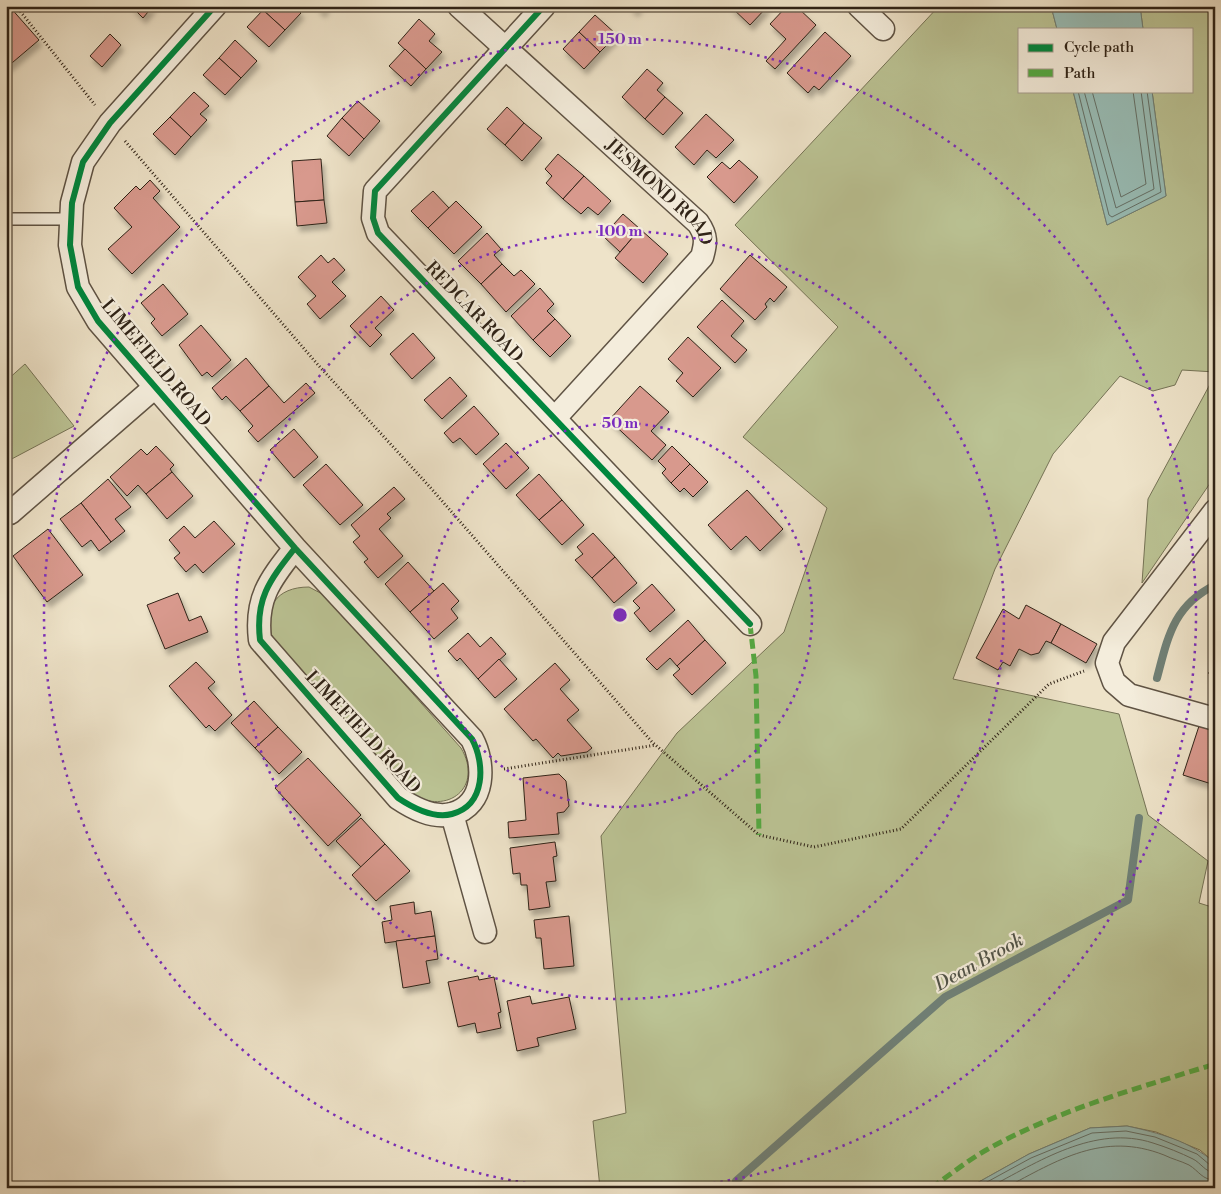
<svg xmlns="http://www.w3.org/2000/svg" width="1221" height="1194" viewBox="0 0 1221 1194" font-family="'Libre Bodoni',serif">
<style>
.green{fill:#bbc394;stroke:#757356}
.water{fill:#99beb7;stroke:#6f8077}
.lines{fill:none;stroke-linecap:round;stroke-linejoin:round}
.shore{stroke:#647067;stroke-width:1}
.stream{stroke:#6f8077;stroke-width:8}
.building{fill:#d8998d;stroke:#2f2317;filter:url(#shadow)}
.service-casing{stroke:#5f5344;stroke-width:14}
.minor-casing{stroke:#5f5344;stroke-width:25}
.path{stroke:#2f2317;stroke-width:3;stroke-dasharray:1 2.5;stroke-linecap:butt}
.service{stroke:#f4eddc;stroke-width:11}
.minor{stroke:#f4eddc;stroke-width:22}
.quiet{stroke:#54aa42;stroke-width:5;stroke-dasharray:10 5;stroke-linecap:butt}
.cycleway-casing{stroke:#f4eddc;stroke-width:9}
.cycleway{stroke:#00873e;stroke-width:6}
.ring{fill:none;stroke:#7b2cbf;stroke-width:2.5;stroke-dasharray:2.5 5}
.labels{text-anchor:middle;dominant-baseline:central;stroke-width:4.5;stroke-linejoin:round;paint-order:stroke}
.street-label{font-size:18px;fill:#2f2317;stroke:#f4eddc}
.water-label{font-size:19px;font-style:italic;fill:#4f5247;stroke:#f4eddc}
.centre{fill:#7b2cbf;stroke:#f4eddc;stroke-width:2.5}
.ring-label{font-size:15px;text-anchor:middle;font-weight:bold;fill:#7b2cbf;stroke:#f4eddc;stroke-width:4.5;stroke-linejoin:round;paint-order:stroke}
</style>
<defs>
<filter id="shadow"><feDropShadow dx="3" dy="5.5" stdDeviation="2.5" flood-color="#0004"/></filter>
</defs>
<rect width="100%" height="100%" fill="#eee3c9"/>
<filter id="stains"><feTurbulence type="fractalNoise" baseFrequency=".004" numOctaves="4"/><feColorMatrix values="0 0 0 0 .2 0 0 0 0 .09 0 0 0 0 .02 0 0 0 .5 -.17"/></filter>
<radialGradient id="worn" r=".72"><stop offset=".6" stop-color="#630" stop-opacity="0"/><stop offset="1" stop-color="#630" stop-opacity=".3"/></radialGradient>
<g class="green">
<path d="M939 6H1051L1057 29H1020V91H1073L1107 225 1166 196 1152 91H1192V29H1143L1140 6H1215V372L1182 370 1175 385 1153 391 1120 376 1053 454 995 569 953 679 1119 714 1148 815 1208 861 1199 903 1215 908V1163L1200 1150 1156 1132 1127 1126 1090 1128 1029 1154 968 1188H600L593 1121 626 1113 601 836 677 733 784 632 827 508 743 437 838 327 735 225Z"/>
<path d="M25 364 74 426 6 462V381Z"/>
<path d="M1215 375V476L1142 583 1148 499Z"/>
<path d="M309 587 326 596 461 748C484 787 448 816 411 794L273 639C262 608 276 587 309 587Z"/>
</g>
<g class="water">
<path d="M1051 6H1140L1143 29H1057Z"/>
<path d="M1073 91H1152L1166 196 1107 225Z"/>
<path d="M1127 1126C1159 1133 1190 1141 1215 1163V1188H968L1029 1154 1090 1128Z"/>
</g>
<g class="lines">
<g class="shore">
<path d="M1078 91 1109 215 1112 217 1161 192 1147 91"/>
<path d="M1084 91 1116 208 1154 189 1141 91"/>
<path d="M1092 91 1121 197 1146 184 1133 91"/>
<path d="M976 1188 1031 1158 1092 1133 1126 1131 1155 1137 1197 1154 1210 1165 1215 1166"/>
<path d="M988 1188C1038 1162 1095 1124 1153 1143 1166 1147 1181 1153 1193 1159 1201 1163 1205 1172 1215 1173"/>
<path d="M1005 1188C1058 1160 1103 1131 1164 1155 1172 1159 1181 1161 1189 1165 1199 1171 1202 1180 1215 1180"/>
</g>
<g class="stream">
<path d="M1157 678C1168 637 1173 606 1215 585"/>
<path d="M735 1188 736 1181 945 997 1128 900 1139 818"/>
</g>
</g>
<g class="building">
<path d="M9 6 39 40 6 68V9Z"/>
<path d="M131 6H153L143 18Z"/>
<path d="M266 6H294L301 13 285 30 263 10Z"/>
<path d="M316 6H327L322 12Z"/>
<path d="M629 6H640L635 11Z"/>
<path d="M730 6H768L750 25Z"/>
<path d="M787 6H796L816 25 775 69 766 61 786 39 770 24Z"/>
<path d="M263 10 285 30 269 47 247 27Z"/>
<path d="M595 15 617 35 600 52 579 32Z"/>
<path d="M419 19 435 34 429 41 442 52 426 69 398 43Z"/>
<path d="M579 32 600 52 584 69 563 49Z"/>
<path d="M825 32 851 56 819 90 814 86 808 93 787 73Z"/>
<path d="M110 34 121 45 102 67 90 56Z"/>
<path d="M235 40 257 61 241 78 219 58Z"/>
<path d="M405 49 426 69 411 86 389 66Z"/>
<path d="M219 58 241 78 225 95 203 75Z"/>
<path d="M647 69 663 83 657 90 665 97 645 119 622 97Z"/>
<path d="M194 92 209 106 200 114 207 120 191 137 170 117Z"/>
<path d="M665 97 683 113 663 135 645 119Z"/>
<path d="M358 101 380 121 364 139 342 118Z"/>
<path d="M507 107 524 123 505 145 487 129Z"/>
<path d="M706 114 734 140 716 158 707 150 694 165 675 147Z"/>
<path d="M170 117 191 137 175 155 153 134Z"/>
<path d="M342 118 364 139 349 156 327 136Z"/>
<path d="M524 123 542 138 522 161 505 145Z"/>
<path d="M558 154 584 176 563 199 546 183 552 176 545 169Z"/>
<path d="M321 159 324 200 295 202 292 161Z"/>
<path d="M739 160 758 177 734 203 707 177 722 162 730 169Z"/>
<path d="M584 176 611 201 598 215 588 207 581 214 563 199Z"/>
<path d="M150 180 160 191 153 198 180 227 132 274 108 249 132 227 114 208 136 186 140 190Z"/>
<path d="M433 191 449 208 428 228 411 211Z"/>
<path d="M324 200 327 223 297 226 295 202Z"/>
<path d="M456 201 482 227 454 254 428 228Z"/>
<path d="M623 214 640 229 620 252 603 236Z"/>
<path d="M640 229 668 254 643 283 615 258Z"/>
<path d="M487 233 501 249 494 255 502 264 481 284 458 261Z"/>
<path d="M321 255 328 263 334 258 345 270 332 282 346 296 320 319 307 304 316 296 298 277Z"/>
<path d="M750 255 787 287 774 302 770 298 765 304 767 307 755 320 720 289Z"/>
<path d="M502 264 514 276 521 270 535 284 506 312 481 284Z"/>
<path d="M163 284 188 314 162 336 151 323 155 319 141 303Z"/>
<path d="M540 288 554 304 547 311 555 319 533 340 511 316Z"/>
<path d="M381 296 394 310 375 328 382 335 370 347 350 326Z"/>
<path d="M722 300 744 321 731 336 747 350 735 363 697 327Z"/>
<path d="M555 319 571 336 550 357 533 340Z"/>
<path d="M201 325 231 360 212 377 207 372 202 376 179 345Z"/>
<path d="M413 333 435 358 412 379 390 354Z"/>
<path d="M688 337 721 368 693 397 676 381 683 373 668 359Z"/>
<path d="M246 358 269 386 240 411 226 396 222 400 212 388Z"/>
<path d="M450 377 467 396 442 419 424 400Z"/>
<path d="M306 383 315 393 258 442 248 431 253 426 240 411 269 386 284 403Z"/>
<path d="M640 386 669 412 651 431 666 445 652 460 609 420Z"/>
<path d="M474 406 499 434 476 455 460 438 453 443 444 433Z"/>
<path d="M294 429 318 457 294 478 270 450Z"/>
<path d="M506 443 529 468 506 489 483 464Z"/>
<path d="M156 446 174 465 170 469 172 472 146 494 138 485 127 496 110 477 141 449 147 455Z"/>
<path d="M672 446 690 464 671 483 662 473 666 469 658 461Z"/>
<path d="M326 464 363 505 340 525 303 485Z"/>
<path d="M690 464 708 482 693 497 684 488 680 492 671 483Z"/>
<path d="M172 472 193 496 167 519 146 494Z"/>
<path d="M539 474 562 500 539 520 516 495Z"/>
<path d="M108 479 131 507 115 519 125 531 111 542 81 503Z"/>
<path d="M394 487 405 499 387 514 391 518 379 529 403 556 378 578 364 562 368 559 353 542 360 536 351 525Z"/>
<path d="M747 490 783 529 760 551 746 536 731 550 708 525Z"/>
<path d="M562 500 584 525 562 545 539 520Z"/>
<path d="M81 503 111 542 99 551 91 540 82 547 60 519Z"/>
<path d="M214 521 235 544 203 573 195 564 186 572 174 558 180 553 169 540 184 526 195 538Z"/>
<path d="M48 529 83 575 47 602 13 556Z"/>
<path d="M593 533 615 557 592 578 575 560 583 554 577 547Z"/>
<path d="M615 557 637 583 614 603 592 578Z"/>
<path d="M408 562 434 591 410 612 385 584Z"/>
<path d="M443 583 459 601 451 609 458 618 434 639 410 612Z"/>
<path d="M652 584 675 610 650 632 634 613 640 608 633 601Z"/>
<path d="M178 593 189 621 201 616 208 632 165 649 147 605Z"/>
<path d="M1026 605 1061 624 1051 643 1046 641 1039 653 1031 655 1019 649 1010 666 1003 662 998 670 976 658 1003 609 1019 619Z"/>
<path d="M688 620 705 640 677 666 670 658 657 670 646 659Z"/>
<path d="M1061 624 1097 644 1086 663 1051 643Z"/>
<path d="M468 633 480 647 491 637 506 654 478 679 460 658 457 661 448 651Z"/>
<path d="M705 640 726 663 692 695 673 675 680 669 677 666Z"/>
<path d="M499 659 517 679 495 698 478 679Z"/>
<path d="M196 662 215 682 208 688 232 715 215 731 209 725 206 728 169 686Z"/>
<path d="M555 663 570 680 560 689 579 710 567 720 592 748 587 752 561 756 558 753 553 758 536 739 533 741 504 709Z"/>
<path d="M1215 666V679L1208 673Z"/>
<path d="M254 701 278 727 255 748 231 723Z"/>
<path d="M1199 726 1215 731V785L1183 775Z"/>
<path d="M278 727 302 752 279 774 255 748Z"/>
<path d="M308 758 361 815 328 846 275 788Z"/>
<path d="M559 774 566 781 569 806 564 812 557 813 559 834 509 838 508 822 526 820 523 778Z"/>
<path d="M361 818 385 844 361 867 336 841Z"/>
<path d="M555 842 557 856 553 857 556 881 546 882 550 907 529 910 527 885H521L520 873 513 874 510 848Z"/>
<path d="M385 844 410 871 376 901 352 875Z"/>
<path d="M414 902 415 914 431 911 435 936 385 943 382 922 392 920 390 906Z"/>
<path d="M569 916 574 966 544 969 541 938H536L534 920Z"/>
<path d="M435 936 438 959 426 961 430 983 403 988 396 941Z"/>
<path d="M478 976 479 980 494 977 501 1012 498 1013 501 1028 477 1033 475 1023 458 1027 448 982Z"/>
<path d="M530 996 532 1004 569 997 576 1029 537 1038 539 1046 517 1051 507 1001Z"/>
</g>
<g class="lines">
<g class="service-casing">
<path id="service" d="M6 219H71"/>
</g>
<g class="minor-casing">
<g id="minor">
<path d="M215 6 110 123 83 162 72 203 70 245 78 287 98 321 295 548 472 739C485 763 486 805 452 814 433 819 413 808 398 798L260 640C255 598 270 580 295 548"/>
<path id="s1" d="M459 6 698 223C707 236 706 243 702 257L555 418"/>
<path d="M544 6 375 191 373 218 378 233 750 624"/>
<path d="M859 6 883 29"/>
<path d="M1215 511 1114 642 1107 663 1114 682 1129 695 1215 719"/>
<path d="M10 513 155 387"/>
<path d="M452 814 485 932"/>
</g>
</g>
<g class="path">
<path d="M16 6 95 105"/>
<path d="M125 141 319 366 429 486 652 742 759 835 814 847 901 829 1049 684 1084 671"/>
<path d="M504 769 656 745"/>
</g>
<use href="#service" class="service"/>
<use href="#minor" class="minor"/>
<g class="quiet">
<path d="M750 624 756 676 759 835"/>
<path d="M931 1188C950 1175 968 1160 988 1149 1058 1110 1138 1088 1215 1064"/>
</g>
<g class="cycleway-casing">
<g id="cycleway">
<path d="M215 6 110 123 83 162 72 203 70 245 78 287 98 321 295 548 472 739C485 763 486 805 452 814 433 819 413 808 398 798L260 640C255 598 270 580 295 548"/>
<path d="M544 6 375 191 373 218 378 233 750 624"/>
</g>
</g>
<use href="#cycleway" class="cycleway"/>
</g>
<g class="ring">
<circle cx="620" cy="615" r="192"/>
<circle cx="620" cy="615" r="384"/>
<path d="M555 1187A576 576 0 1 1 685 1187"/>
</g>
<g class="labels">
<g class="street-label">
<text stroke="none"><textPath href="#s1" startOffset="274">JESMOND ROAD</textPath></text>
<text transform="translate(474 312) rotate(46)">REDCAR ROAD</text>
<text transform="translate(156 363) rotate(50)">LIMEFIELD ROAD</text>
<text transform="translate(363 732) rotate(47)">LIMEFIELD ROAD</text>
</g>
<g class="water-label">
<text transform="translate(979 962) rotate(-29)">Dean Brook</text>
</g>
</g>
<circle cx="620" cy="615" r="8" class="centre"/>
<g class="ring-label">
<text x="620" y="44">150 m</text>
<text x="620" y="236">100 m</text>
<text x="620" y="428">50 m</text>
</g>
<rect width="1221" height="1194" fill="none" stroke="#eee3c9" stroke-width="25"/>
<rect x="8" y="8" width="1206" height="1179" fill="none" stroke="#2f2317" stroke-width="2.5"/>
<rect x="12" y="12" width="1196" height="1169" fill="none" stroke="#2f2317"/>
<rect x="1018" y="28" width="175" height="65" fill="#f4eddc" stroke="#a59c8d"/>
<rect x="1028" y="44" width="25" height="8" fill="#00873e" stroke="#a59c8d"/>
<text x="1064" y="52" font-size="15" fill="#2f2317">Cycle path</text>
<rect x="1028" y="69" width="25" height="8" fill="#54aa42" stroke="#a59c8d"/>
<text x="1064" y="78" font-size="15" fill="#2f2317">Path</text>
<rect width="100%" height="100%" filter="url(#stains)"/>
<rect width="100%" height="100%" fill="url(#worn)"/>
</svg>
